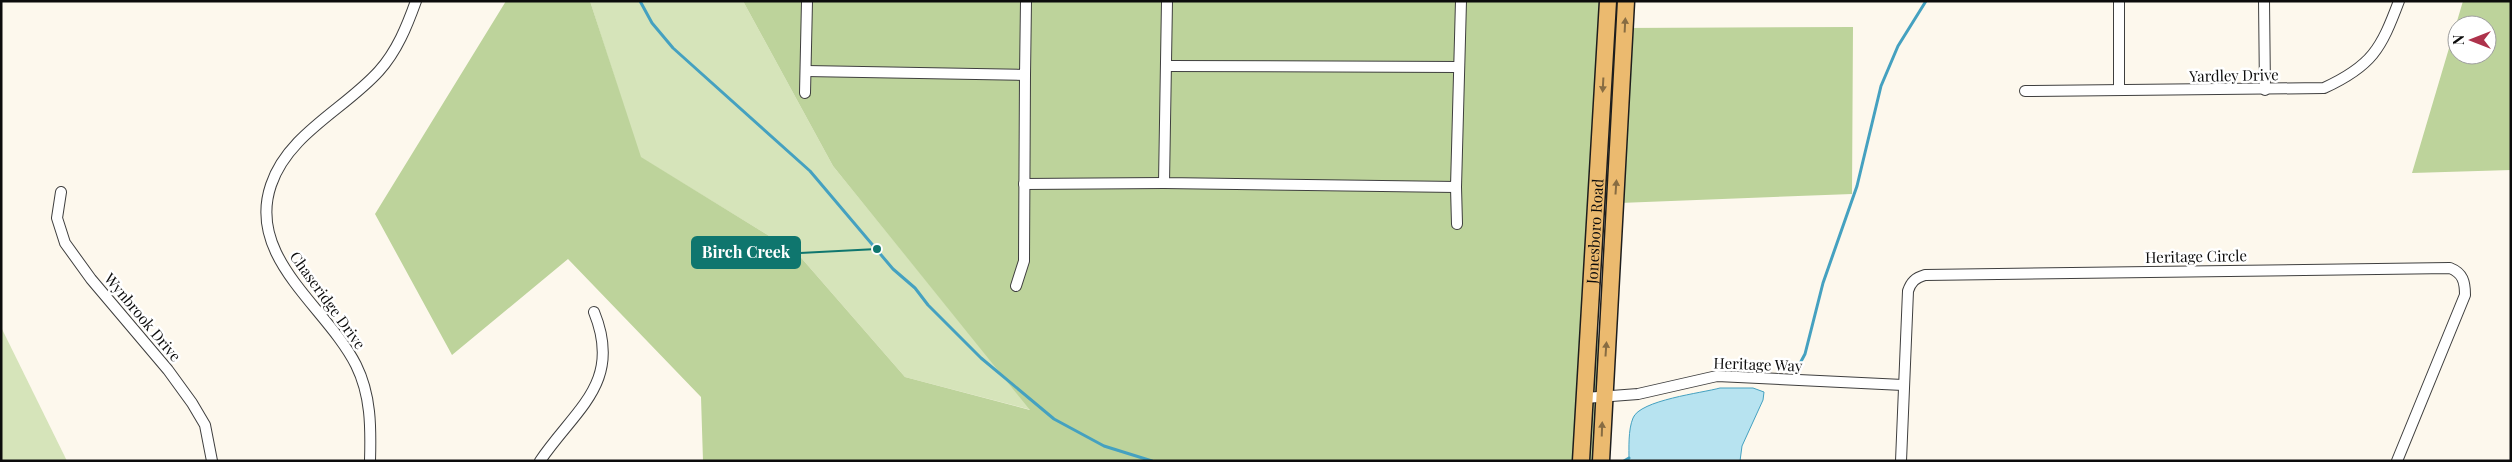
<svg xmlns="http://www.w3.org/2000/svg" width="2512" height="462" viewBox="0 0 2512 462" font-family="'Playfair Display',serif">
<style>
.green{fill:#d6e4ba}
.forest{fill:#bdd39b;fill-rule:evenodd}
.water{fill:#b7e3f0;stroke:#45a1c0}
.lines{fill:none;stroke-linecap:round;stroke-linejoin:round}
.stream{stroke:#45a1c0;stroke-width:3}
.street-casing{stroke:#3f3f3f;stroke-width:12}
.primary-casing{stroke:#1d1d1d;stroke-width:19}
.street{stroke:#fff;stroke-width:10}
.primary{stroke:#ebba6f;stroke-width:16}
.oneway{fill:#876c42}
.labels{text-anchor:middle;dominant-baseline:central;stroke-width:5;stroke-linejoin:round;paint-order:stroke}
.street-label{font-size:15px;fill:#0c0c0c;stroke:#fff}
.leader{fill:none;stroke:#0f766e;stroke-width:2}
.callout-dot{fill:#0f766e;stroke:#fff;stroke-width:2}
.callout{fill:#0f766e;stroke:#0f766e;stroke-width:2}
.callout-label{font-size:16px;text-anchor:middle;font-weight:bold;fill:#fff}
</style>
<rect width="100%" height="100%" fill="#fdf8ed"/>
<g class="green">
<path d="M590 1H743L833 166 1031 410 905 377 797 253 640 157Z"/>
<path d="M1 327 67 461H1Z"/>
</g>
<g class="forest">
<path d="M506 1H590L641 157 797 253 905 377 1030 410 833 166 743 1H1623L1622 28 1853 27 1852 194 1594 204 1602 461H703L701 397 568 259 452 355 375 214Z"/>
<path d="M2463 1H2511V170L2412 173ZM2457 25H2487V55H2457Z"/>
</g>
<path class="water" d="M1720 388H1753L1764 392 1763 400 1742 446 1740 461H1629C1629 448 1628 430 1633 418 1640 400 1702 393 1720 388Z"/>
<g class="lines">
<g class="stream">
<path d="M640 1 652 23 673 48 810 171 893 269 915 288 928 305 981 358 1054 419 1104 446 1152 461"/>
<path d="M1798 367 1805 354 1823 283 1857 186 1881 86 1898 46 1926 1"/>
<path d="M1624 461 1629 458"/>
</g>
<g class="street-casing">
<g id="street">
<path d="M1167 1 1164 183 1456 187 1461 1"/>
<path d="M2119 1V90"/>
<path d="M2264 1 2265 90"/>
<path d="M1166 66 1459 67"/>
<path d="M806 71 1025 75 1026 1"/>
<path d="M2025 91 2324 88C2372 66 2381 49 2399 1"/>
<path d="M805 93 807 1"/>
<path d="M1024 184 1164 183"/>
<path d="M1456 187 1457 224"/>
<path d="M61 192 57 218 65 243 91 279 168 370 192 403 205 425 212 461"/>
<path d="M1016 286 1024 261 1025 75"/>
<path d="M1585 398 1638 394 1717 376 1903 385"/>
<path d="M370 461C371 427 371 395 356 365 327 307 246 258 271 185 288 134 345 109 379 71 397 51 407 26 416 1"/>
<path d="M540 461C575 409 623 383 594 312"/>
<path d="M1901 461 1908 291C1911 282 1915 278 1925 275L2450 268C2463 273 2465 282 2465 295L2397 461"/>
</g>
</g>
<g class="primary-casing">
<g id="primary">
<path id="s1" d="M1581 461 1608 1"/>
<path d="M1601 461 1626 1"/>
</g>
</g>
<use href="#street" class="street"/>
<use href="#primary" class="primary"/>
</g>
<defs><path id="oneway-solid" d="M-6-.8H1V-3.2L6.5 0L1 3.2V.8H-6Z" transform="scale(1.25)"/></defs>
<g class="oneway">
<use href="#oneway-solid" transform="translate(1625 25) rotate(-87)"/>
<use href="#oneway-solid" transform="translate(1603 85) rotate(93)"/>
<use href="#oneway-solid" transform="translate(1616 187) rotate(-86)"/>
<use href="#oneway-solid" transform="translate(1606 349) rotate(-86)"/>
<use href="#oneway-solid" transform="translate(1602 429) rotate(-88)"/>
</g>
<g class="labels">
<g class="street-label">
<text transform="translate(2234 75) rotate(-1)">Yardley Drive</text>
<text stroke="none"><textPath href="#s1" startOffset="230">Jonesboro Road</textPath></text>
<text transform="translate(2196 256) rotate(-1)">Heritage Circle</text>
<text transform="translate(328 300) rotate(54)">Chaseridge Drive</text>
<text transform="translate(143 317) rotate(50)">Wynbrook Drive</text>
<text transform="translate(1758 364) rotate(2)">Heritage Way</text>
</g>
</g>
<path class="leader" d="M877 249L800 253"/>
<circle class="callout-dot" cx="877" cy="249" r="5"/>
<rect class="callout" x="692" y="237" width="108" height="31" rx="5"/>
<g class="callout-label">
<text x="746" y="258">Birch Creek</text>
</g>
<rect width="2512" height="462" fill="none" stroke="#0c0c0c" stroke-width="5"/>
<g transform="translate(2472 40) rotate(270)"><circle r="24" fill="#ffffff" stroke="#9e9e9e"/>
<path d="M0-4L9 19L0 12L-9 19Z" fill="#ae324b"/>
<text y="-8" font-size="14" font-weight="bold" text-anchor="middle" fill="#0c0c0c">N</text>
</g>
</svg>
